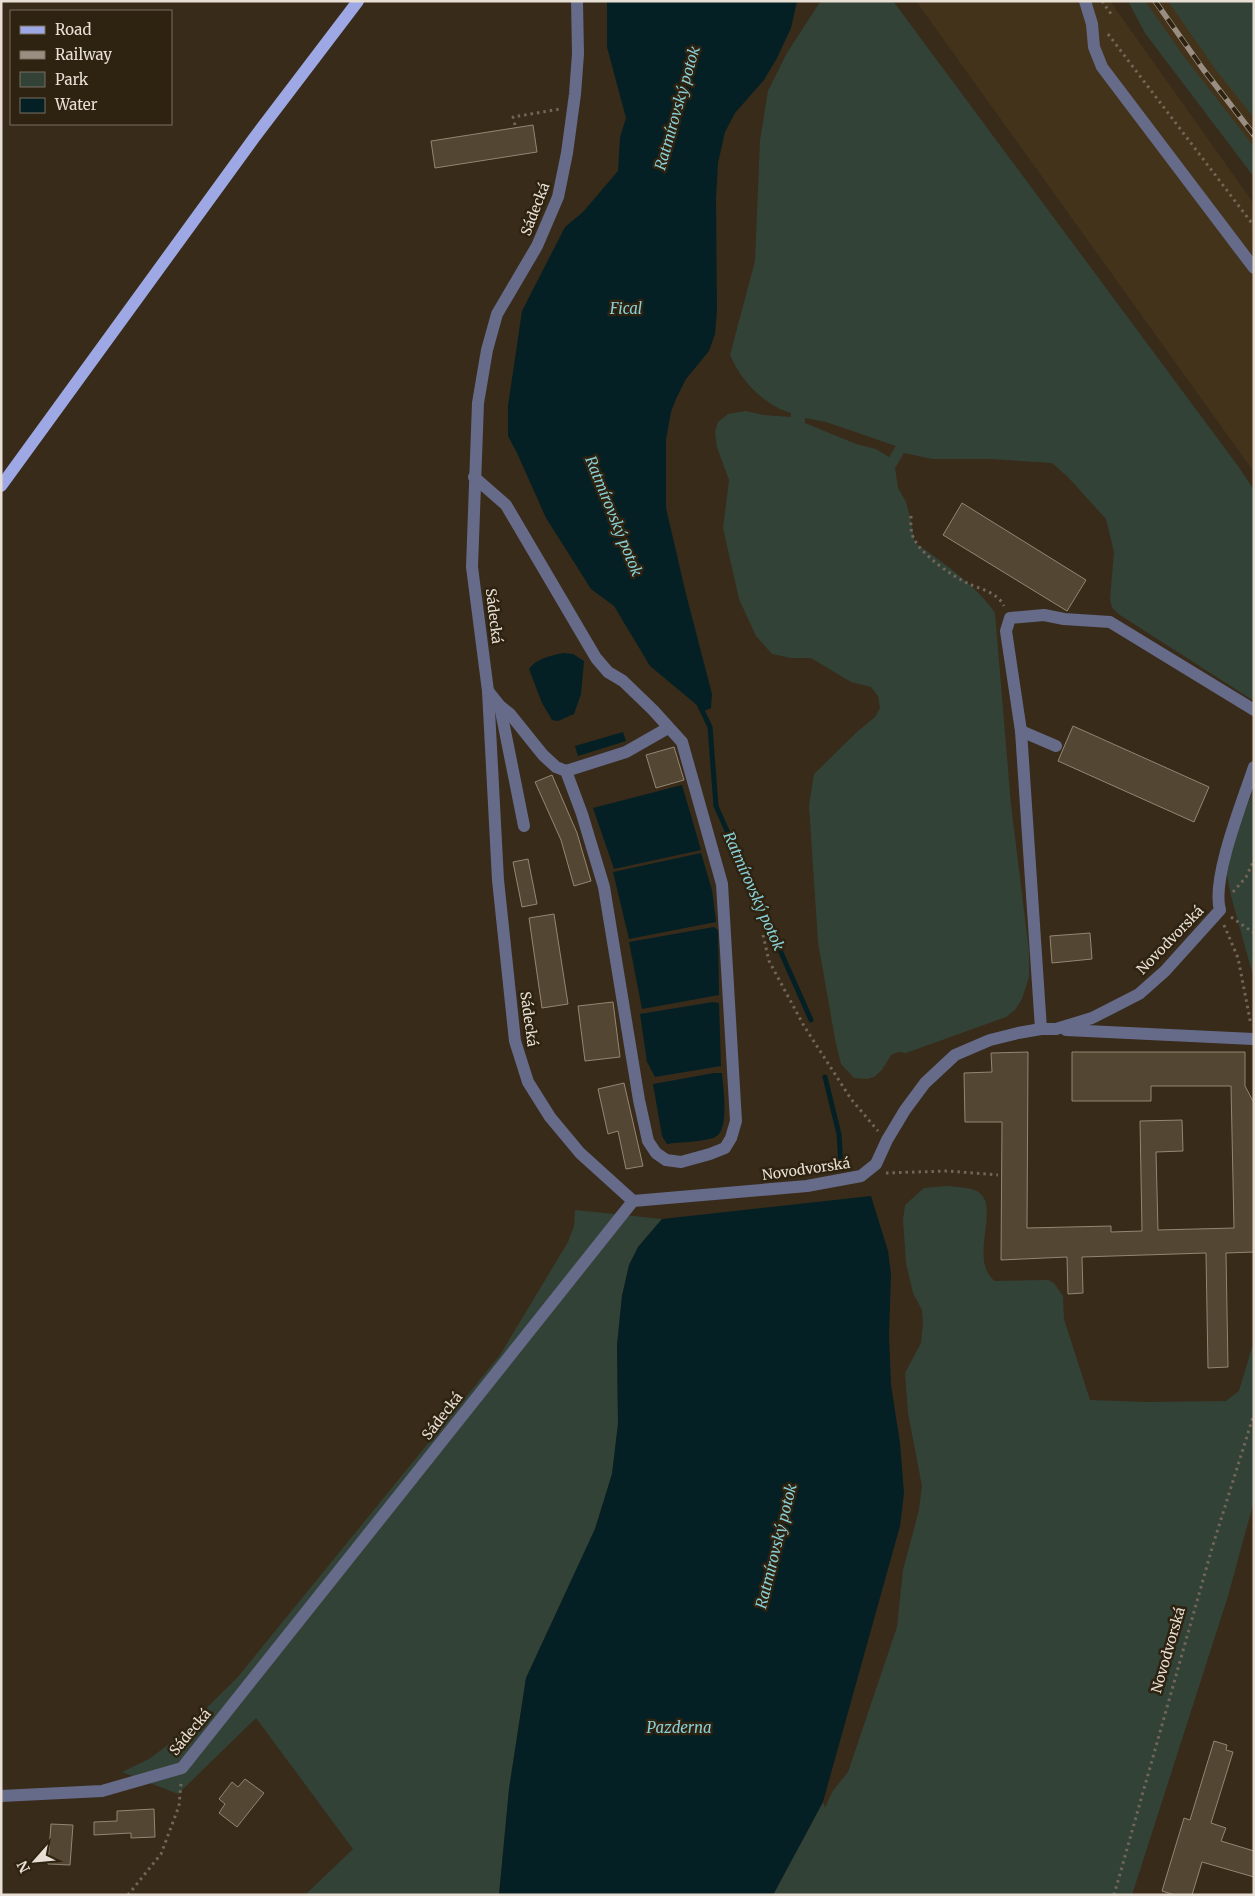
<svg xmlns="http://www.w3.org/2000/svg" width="1255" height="1896" viewBox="0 0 1255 1896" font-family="Merriweather,serif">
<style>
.built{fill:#44331b}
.green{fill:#334237;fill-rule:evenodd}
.water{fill:#042024}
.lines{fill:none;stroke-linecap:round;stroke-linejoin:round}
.stream{stroke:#042024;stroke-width:5}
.building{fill:#534633;stroke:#948671}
.path{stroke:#716657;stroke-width:3;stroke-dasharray:2.5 4;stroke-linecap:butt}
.minor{stroke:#666b89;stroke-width:12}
.major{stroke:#9da8e4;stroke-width:12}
.rail-casing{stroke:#998e81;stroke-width:5.5}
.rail{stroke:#2e2210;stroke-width:4;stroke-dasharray:11;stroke-linecap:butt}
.labels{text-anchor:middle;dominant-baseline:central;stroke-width:5;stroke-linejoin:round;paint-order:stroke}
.street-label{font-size:14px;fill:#e8e0d5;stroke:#2e2210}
.water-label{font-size:15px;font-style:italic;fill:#88d0d8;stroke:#2e2210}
</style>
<rect width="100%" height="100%" fill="#382b1a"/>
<g class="built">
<path d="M916 1H1110L1254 204V472Z"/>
<path d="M1139 1H1171L1254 113V157Z"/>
</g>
<g class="green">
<path d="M822 1H893L1238 466 1254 490V701L1120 615 1112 608 1110 599 1114 552 1106 519 1067 476 1052 463 990 459H932L904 453 895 468 898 488 906 502 910 517 915 543C938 558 981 590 995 613L1011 805 1029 951V977L1022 999 1015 1010 1006 1017 906 1053 898 1052 891 1055 882 1070 874 1077 867 1079 854 1078 841 1064 835 1039 818 942 809 805 814 774 858 731 875 717 880 708 878 696 871 687 851 682 811 658H791L772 654 756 636 739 599 723 528 729 480 717 447 715 432 718 422 728 414 746 411 763 415 791 417V413C764 405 741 381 730 355L755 261 760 141 768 91 787 53 818 5ZM805 418 826 422 896 446 889 457 876 449 856 444 805 423Z"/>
<path d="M1128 1H1145L1182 54 1254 147V177L1145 33Z"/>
<path d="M1168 1H1254V118L1216 70Z"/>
<path d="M1254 790V979L1231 896 1227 875 1234 835Z"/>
<path d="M947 1186C955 1187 966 1187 974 1190 1005 1200 966 1260 995 1281L1048 1280 1054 1283 1063 1296 1064 1319 1090 1400 1146 1402 1226 1401 1239 1391 1254 1341V1501L1228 1596 1132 1895H773L823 1802 825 1808 832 1792 848 1772 897 1627 903 1570 919 1510 922 1486 908 1413 905 1373 921 1343 923 1323 922 1310 913 1293 906 1263 903 1220 905 1205 924 1188Z"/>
<path d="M575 1210 662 1219 638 1247 629 1265 622 1296 617 1345 618 1424 612 1474 595 1529 526 1678 509 1789 499 1895H305L353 1849 256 1718 178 1794 122 1772 149 1759 173 1741 237 1678 500 1355 568 1242 574 1226Z"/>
</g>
<g class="water">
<path d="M607 1H797L791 28 777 58 764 80 735 113 725 132 718 163 716 199 717 311 715 334 709 351 686 379 676 399 671 412 666 440V508L686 594 712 694 711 708 704 711 650 666 614 606 591 589 546 518 517 453 508 436V406L522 311 565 227 583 212 618 171 620 137 626 118 607 47Z"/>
<path d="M563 653 573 654 584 661 581 694 574 714 558 721 552 720 542 703 529 669C537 658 550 656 563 653Z"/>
<path d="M623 732 626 741 578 756 575 746Z"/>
<path d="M682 785 701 850 614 869 593 808Z"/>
<path d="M701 853 712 890 716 922 629 939 613 872Z"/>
<path d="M714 927 718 930 719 995 642 1009 629 942Z"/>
<path d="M713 1002 719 1003 721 1066 655 1077 647 1062 640 1014Z"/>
<path d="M714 1073H722C723 1088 730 1131 715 1137 705 1142 679 1142 667 1144L662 1136 653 1084Z"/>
<path d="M871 1196 888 1251 891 1274 889 1336 891 1385 900 1443 904 1493 900 1526 823 1802 773 1895H499L509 1789 526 1678 595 1529 612 1474 618 1424 617 1345 622 1296 629 1265 638 1247 662 1219Z"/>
</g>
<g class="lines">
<g class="stream">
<path d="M699 704 710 727 716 806 811 1020"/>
<path d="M825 1077 839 1134 841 1167"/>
</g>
</g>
<g class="building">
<path d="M533 125 537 152 435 168 431 141Z"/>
<path d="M962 503 1086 580 1067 611 943 535Z"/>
<path d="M1073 726 1209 787 1194 822 1058 761Z"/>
<path d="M674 747 684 780 656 788 646 755Z"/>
<path d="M552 775 577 833 591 881 574 886 561 840 535 782Z"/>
<path d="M528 859 537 904 522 907 513 862Z"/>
<path d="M554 914 568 1004 542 1008 529 918Z"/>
<path d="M1090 933 1092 959 1052 963 1050 936Z"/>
<path d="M613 1002 620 1057 585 1061 578 1006Z"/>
<path d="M1028 1052 1027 1228 1111 1226V1232L1142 1231 1140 1121 1182 1120 1183 1151 1156 1152 1158 1230 1234 1228 1231 1086H1151V1101H1072V1052H1245V1086L1254 1103V1252L1226 1253 1228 1367 1208 1368 1206 1253 1082 1257 1083 1293 1068 1294 1067 1257 1001 1260 1002 1122H965L964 1073 992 1072 991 1053Z"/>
<path d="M624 1083 643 1166 626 1169 618 1131 608 1134 598 1089Z"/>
<path d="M1214 1741 1227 1745 1226 1750 1233 1752 1211 1823 1226 1828 1221 1841 1254 1851V1877L1202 1862 1192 1895H1175L1162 1891 1184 1818 1190 1820Z"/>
<path d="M245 1779 264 1793 237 1827 219 1813 225 1804 219 1799 232 1782 238 1787Z"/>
<path d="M154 1809 155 1837 131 1838V1833L94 1835V1822L117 1821V1811Z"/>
<path d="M51 1824 73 1825 70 1865 48 1864Z"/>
</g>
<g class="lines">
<g class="path">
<path d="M1102 1 1111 14"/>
<path d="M1108 34 1254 226"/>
<path d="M515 125 513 117 560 109"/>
<path d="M911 516C911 524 910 532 914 539 923 556 952 576 969 584 981 589 998 593 1004 606"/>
<path d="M1233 892 1246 877 1254 860"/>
<path d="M1231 917 1254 933"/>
<path d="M1224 925 1238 958 1251 1025"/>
<path d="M763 935 769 961 804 1026 851 1099 878 1131"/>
<path d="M886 1173 948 1171 998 1175"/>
<path d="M128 1895 161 1854 179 1806 181 1783"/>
<path d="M1114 1895 1212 1548 1254 1414"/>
</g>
<g class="minor">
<path d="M577 1 578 54 575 94 567 153 558 197 537 246 497 314 487 350 478 403 472 567 488 691 498 880 515 1041 528 1082 550 1117 580 1153 633 1201"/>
<path d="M1085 1 1092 24 1094 47 1102 67 1254 268"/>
<path d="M474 477 506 505 596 658 608 672 623 681 653 710 682 742 722 884 736 1121 731 1138 725 1148 710 1154 681 1162 666 1160 656 1153 648 1141 639 1100 604 887 582 814 566 771"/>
<path d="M488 691 500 706 510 714 543 755 556 767 566 771 626 752 668 728"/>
<path d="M500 706 524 826"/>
<path d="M1021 731 1056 746"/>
<path d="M1041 1029 1021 731 1006 631 1010 618 1044 615 1064 619 1110 622 1254 710"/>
<path d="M1066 1030 1253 1039"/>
<path d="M633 1201 807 1186 861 1176 876 1164 887 1140 905 1110 925 1083 955 1055 990 1040 1018 1033 1041 1029H1056L1092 1018 1139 994 1165 971 1220 910C1211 879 1243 800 1254 767"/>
<path d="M1 1796 102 1791 182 1768 633 1201"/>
</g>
<path class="major" d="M1 486 254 138 358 1"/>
<g class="rail-casing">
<path id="rail" d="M1155 1 1203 69 1254 135"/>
</g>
<use href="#rail" class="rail"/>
</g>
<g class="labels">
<g class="street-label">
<text transform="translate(535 209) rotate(-69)">Sádecká</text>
<text transform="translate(494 616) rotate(83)">Sádecká</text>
<text transform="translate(1170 940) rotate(-46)">Novodvorská</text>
<text transform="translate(529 1019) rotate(82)">Sádecká</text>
<text transform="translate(806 1169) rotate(-8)">Novodvorská</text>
<text transform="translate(442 1416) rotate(-52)">Sádecká</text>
<text transform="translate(1168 1650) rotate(-74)">Novodvorská</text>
<text transform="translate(190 1732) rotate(-50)">Sádecká</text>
</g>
<g class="water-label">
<text transform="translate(677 108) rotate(-74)">Ratmírovský potok</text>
<text x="626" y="308">Fical</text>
<text transform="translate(614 516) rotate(68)">Ratmírovský potok</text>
<text transform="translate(754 891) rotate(66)">Ratmírovský potok</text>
<text transform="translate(776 1546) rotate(-76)">Ratmírovský potok</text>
<text x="679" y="1727">Pazderna</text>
</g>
</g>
<rect width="1255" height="1896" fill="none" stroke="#e8e0d5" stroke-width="5"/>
<rect x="10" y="10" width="162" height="115" fill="#2e2210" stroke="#786e5f"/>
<rect x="20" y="26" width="25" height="8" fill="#9da8e4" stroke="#786e5f"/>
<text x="55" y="35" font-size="15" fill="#e8e0d5">Road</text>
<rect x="20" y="51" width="25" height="8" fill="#998e81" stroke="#786e5f"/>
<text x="55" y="60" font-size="15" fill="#e8e0d5">Railway</text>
<rect x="20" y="72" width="25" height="15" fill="#334237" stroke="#786e5f"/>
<text x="55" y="85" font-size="15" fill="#e8e0d5">Park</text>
<rect x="20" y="98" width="25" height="15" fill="#042024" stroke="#786e5f"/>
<text x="55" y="110" font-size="15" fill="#e8e0d5">Water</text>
<g transform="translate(35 1861) rotate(243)" stroke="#2e2210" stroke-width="4" paint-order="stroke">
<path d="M0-4L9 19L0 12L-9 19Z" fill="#e8e0d5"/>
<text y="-8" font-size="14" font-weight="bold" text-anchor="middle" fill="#e8e0d5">N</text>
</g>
</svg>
